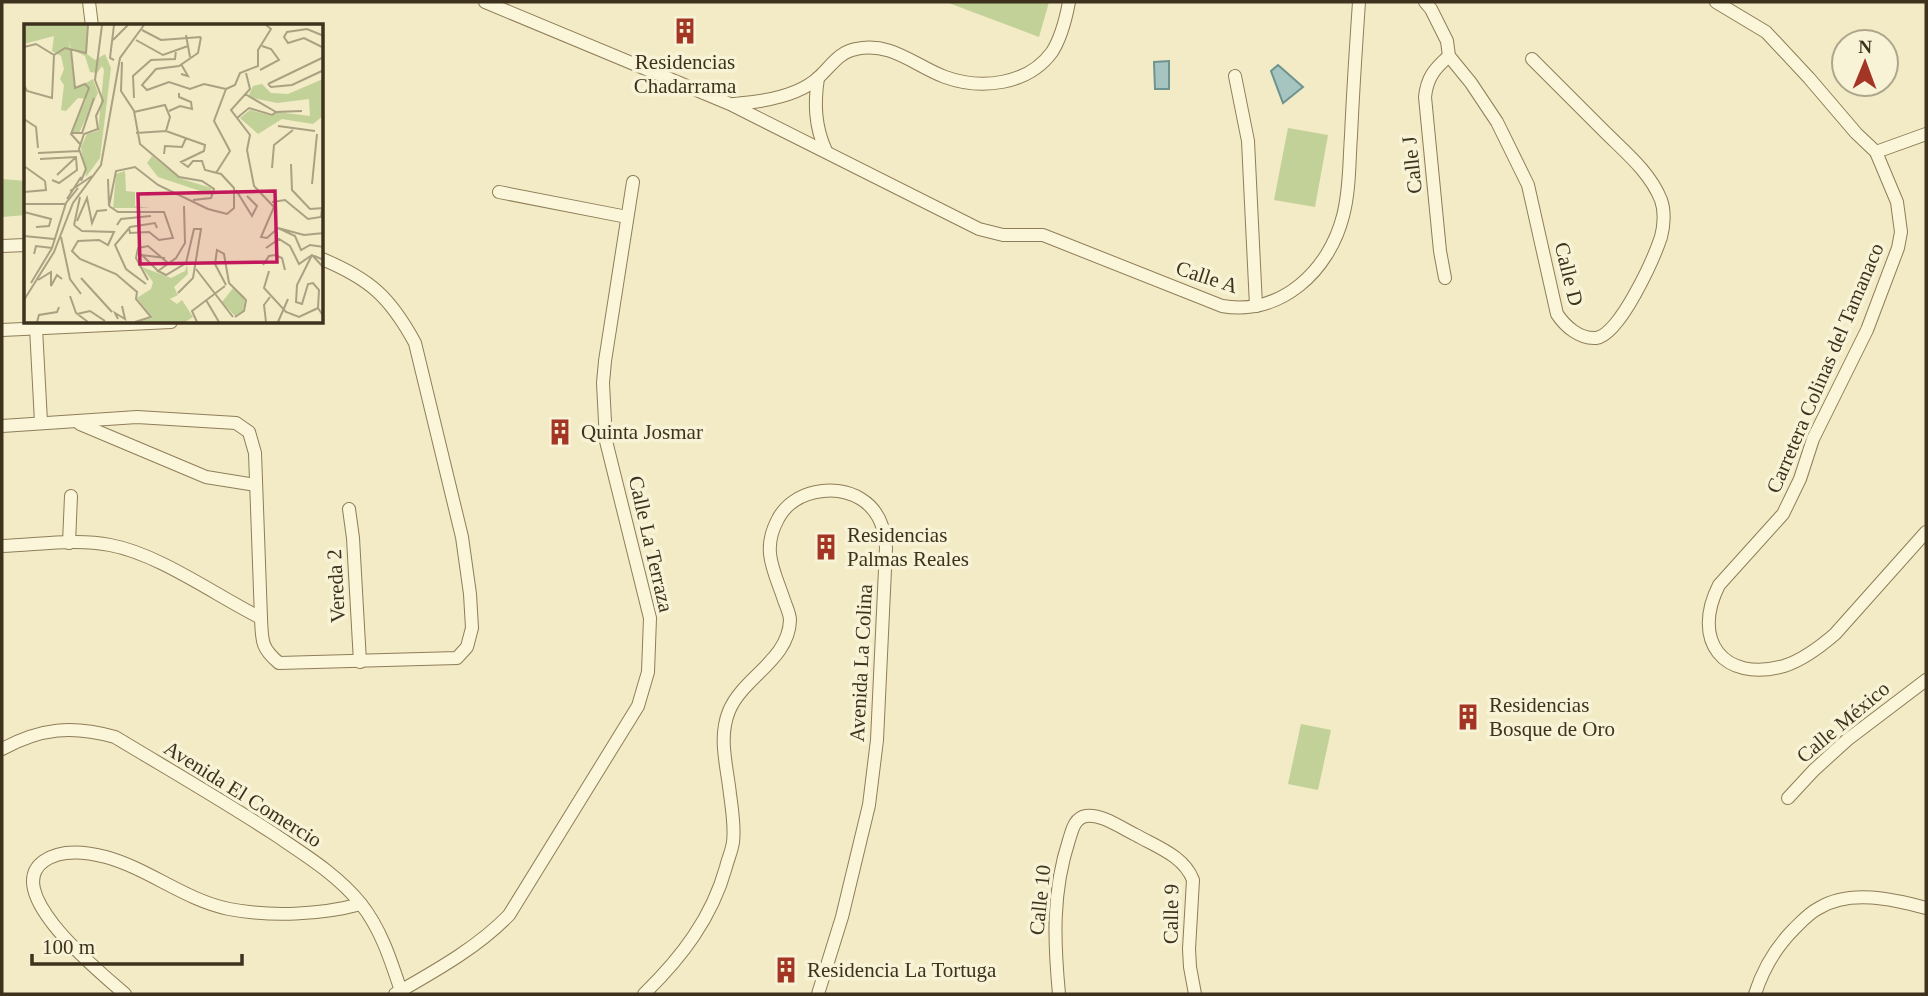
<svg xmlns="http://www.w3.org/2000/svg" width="1928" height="996" viewBox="0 0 1928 996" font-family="Georgia,serif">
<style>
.green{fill:#c2d198}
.water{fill:#a7c5c0;stroke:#6d9490;stroke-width:2}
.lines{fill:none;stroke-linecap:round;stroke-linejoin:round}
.street-casing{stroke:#8f7d59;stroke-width:14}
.street{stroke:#fbf6d9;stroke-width:12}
.labels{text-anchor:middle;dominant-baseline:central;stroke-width:7;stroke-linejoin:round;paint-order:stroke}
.poi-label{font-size:21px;fill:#3e321e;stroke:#f8f3d6;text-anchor:start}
.street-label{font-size:21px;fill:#3e321e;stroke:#f8f3d6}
.inset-road{fill:none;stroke:#aaa182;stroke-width:2}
.view{fill:#c2185b;fill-opacity:0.15;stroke:#c2185b;stroke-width:3.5}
.inset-edge{fill:none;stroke:#3e321e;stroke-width:3.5}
</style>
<rect width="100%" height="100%" fill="#f2ebc5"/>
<g class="green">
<path d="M946 2H1049L1039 37Z"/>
<path d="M1288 128 1328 135 1315 207 1274 200Z"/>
<path d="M2 179 26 181V215L2 217Z"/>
<path d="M1301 724 1331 730 1318 790 1288 784Z"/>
</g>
<g class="water">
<path d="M1169 61V89H1155L1154 62Z"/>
<path d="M1278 65 1303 87 1283 103 1271 71Z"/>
</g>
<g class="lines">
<g class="street-casing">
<g id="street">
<path d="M89 2 92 26"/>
<path d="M485 2 730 104 979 229 1003 235H1043L1222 306C1281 316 1329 271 1343 216 1350 190 1349 162 1351 136 1353 91 1356 46 1359 2"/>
<path d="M1425 2 1431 9 1447 41 1449 56 1471 83 1497 122 1528 185 1557 314C1565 326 1579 339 1596 338 1620 335 1654 258 1661 237 1664 226 1665 211 1661 200 1650 172 1625 152 1604 131 1580 107 1556 83 1532 59"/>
<path d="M1716 2 1766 32 1809 78 1856 133 1876 152 1897 202 1901 232 1898 248 1867 330 1813 439 1800 479 1783 514 1719 585C1691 640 1723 683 1784 666 1803 660 1820 647 1835 634L1926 532"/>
<path d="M1235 76 1248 141 1256 306"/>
<path d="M818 78C814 104 815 127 826 151"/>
<path d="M734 104C761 102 798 97 819 77 831 66 839 52 856 49 891 41 915 66 945 77 981 90 1028 85 1052 52 1061 38 1066 18 1069 2"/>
<path d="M1876 152 1926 134"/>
<path d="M499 192 627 217"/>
<path d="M2 246 26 245"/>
<path d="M1445 278 1440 251 1425 97C1427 78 1434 69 1449 56"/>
<path d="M36 328 41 422"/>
<path d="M2 330 171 322"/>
<path d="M80 424 206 477 256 485"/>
<path d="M2 426 137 417 236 423 249 432 255 453 261 618"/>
<path d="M349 509 353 538 360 662"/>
<path d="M69 543 71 496"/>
<path d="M2 546C37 545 76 538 110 545 159 554 215 595 261 618 262 641 261 648 279 663L457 658 467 647 472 628 470 594 462 537 415 343C390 297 370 279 322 259"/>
<path d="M2 749C41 728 72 725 115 737 168 769 222 800 274 834 305 855 338 875 361 904 381 929 391 961 401 991"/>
<path d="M1788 798 1814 770 1847 740 1926 680"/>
<path d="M125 994C101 973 0 892 44 861 61 849 87 852 106 857 149 869 185 900 229 909 271 917 320 915 361 904"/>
<path d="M395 994C435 971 477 948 509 915L638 706 648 672 650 618 606 441 603 383 605 361 633 182"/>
<path d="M644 994C681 958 712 918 726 867 728 859 732 850 733 842 735 827 732 809 730 794 727 766 718 738 729 711 743 677 789 660 790 620 790 614 786 606 784 600 774 570 761 550 778 519 793 490 835 483 861 499 879 510 885 528 886 548L877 740 869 805 842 917 818 994"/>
<path d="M1059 994C1054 941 1052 892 1069 840 1072 831 1074 818 1086 816 1103 814 1121 828 1136 835 1157 847 1184 856 1193 880L1189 949 1190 967 1195 994"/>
<path d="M1755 994C1763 969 1775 948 1794 929 1802 921 1809 913 1819 908 1850 889 1893 899 1926 908"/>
</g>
</g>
<use href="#street" class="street"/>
</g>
<defs>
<g id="building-bare" transform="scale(2.1)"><path d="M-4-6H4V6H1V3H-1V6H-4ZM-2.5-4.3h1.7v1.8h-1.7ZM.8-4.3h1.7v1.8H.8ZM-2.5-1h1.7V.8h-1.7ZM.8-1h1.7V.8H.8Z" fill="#a33524" stroke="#f8f3d6" stroke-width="2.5" paint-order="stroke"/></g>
</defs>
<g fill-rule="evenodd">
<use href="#building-bare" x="685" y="31"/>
<use href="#building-bare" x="560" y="432"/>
<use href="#building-bare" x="826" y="547"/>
<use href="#building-bare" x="1468" y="717"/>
<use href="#building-bare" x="786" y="970"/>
</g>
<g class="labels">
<g class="poi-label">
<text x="685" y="62" text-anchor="middle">Residencias<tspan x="685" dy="24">Chadarrama</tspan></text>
<text x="581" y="432">Quinta Josmar</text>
<text x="847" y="535">Residencias<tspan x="847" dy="24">Palmas Reales</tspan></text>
<text x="1489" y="705">Residencias<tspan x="1489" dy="24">Bosque de Oro</tspan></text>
<text x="807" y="970">Residencia La Tortuga</text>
</g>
<g class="street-label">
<text transform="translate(1412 165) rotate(-96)">Calle J</text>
<text transform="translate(1569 274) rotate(76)">Calle D</text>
<text transform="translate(1207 277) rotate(18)">Calle A</text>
<text transform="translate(1825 368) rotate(-67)">Carretera Colinas del Tamanaco</text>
<text transform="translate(651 544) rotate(77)">Calle La Terraza</text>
<text transform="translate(336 586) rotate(-93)">Vereda 2</text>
<text transform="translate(861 663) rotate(-87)">Avenida La Colina</text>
<text transform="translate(1843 722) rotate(-40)">Calle México</text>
<text transform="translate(243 794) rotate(32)">Avenida El Comercio</text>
<text transform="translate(1040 900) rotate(-84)">Calle 10</text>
<text transform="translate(1171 914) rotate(-89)">Calle 9</text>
</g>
</g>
<g transform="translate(24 24)">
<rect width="299" height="299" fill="#f2ebc5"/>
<path d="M0 1H64L63 30 71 36 81 30 87 44 76 134 62 153 57 123 63 110 74 107 80 46 78 42 73 49 66 48 61 32 47 25 45 17 51 65 69 55 74 69 55 109 48 108 62 75 54 74 42 87 37 86 40 61 36 55 40 45 37 32 28 27 30 12 0 20ZM299 55V92L289 100 258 95 234 110 216 94 226 86 248 92 253 88 286 92 285 75 253 79 224 73 229 62 238 60 247 69 264 70ZM128 132 155 154 187 164 188 171 134 153 123 139ZM101 147 102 167 111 168V182L126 184H89L92 150ZM163 240 164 250 150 263 154 271 146 275 153 280 158 276 169 293 161 298H112L129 294 113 274 127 265 129 258 118 243 147 254 161 247ZM210 263 221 273 219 287 211 292 198 278Z" fill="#c2d198"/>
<path class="inset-road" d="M90 1 86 34 90 36M118 6 137 16 177 13M162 11 166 33M300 12 283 5 263 8 260 13 264 19 280 14 300 24M177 13 174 29 155 42 132 45 118 61 123 66 145 58 166 65 180 60 202 65M89 16 104 1M112 16 139 31 164 22M0 23 12 20 30 31M47 26 51 64 61 60 65 64 47 110 56 120M30 31 41 24 62 29 64 1M98 38 97 67 110 87 116 120 155 153 178 157 190 165 187 174 169 176M236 46 255 36 247 25 238 22M222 49 226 65 207 86 226 111 223 126 230 162 250 183 237 213 243 214 254 204M157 50 164 52 157 40M244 60 300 33M244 60 247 63 268 61 300 46M0 61 3 67 28 74 30 31M202 65 211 61 216 49 234 42V26L247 5 242 1M110 74 109 52 127 36 151 35 152 26M145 87 156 82 168 85 167 78 155 73V69M110 88 141 81 146 93 142 107M252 88 278 87M213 94 225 84 248 91 252 88 221 70M0 95 12 103 14 124M254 102 291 107M47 109H58L70 74M14 129 55 127M140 130 141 122 158 123 162 114M16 135 52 133 53 146 35 159 28 156M267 140 268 166 286 185 300 184M0 142 21 157M248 144 250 121 269 106M192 149 206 127 190 97 202 65M33 151 51 134M84 155 85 182M57 157 62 145 55 125 60 110 74 105 72 92 79 77 71 56 78 1M288 160 293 110M212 166 228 192 233 182 223 172M46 167 68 152M0 168 22 166 21 157M43 175 57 153M248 178 261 176 284 195 297 193 298 185M0 180H42M85 182 92 147 111 143 134 161 184 185 203 190 210 184V164L197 150 181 146 178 137H169L164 143 157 138 180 127 181 121 142 107 112 109M85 182 94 188H140L149 214 135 216 125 208 106 209 105 204M0 188 27 195 25 202 12 203M53 197 63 174 68 199 73 187 83 186M50 201 58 207 90 208 84 221 75 216 54 217 48 227 56 235 92 250 113 268 112 275 127 293 111 298M50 201 56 173M93 201 97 195 127 192M254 204 271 212 277 226 286 221 300 223M254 204 280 211 300 209M0 212 30 215M37 213 46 255 57 270M242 224 255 215 266 222 275 240 288 231 300 244M10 230 12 222 28 224M300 236 288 231 273 261 272 278 278 280 284 260 289 259 295 266 294 284 300 293M239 241 245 232 251 231 258 234 261 246M172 245 209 293M134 247 118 231 141 234M245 247 240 264 262 288 275 293 294 284M57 254 88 288M14 256 27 248V262L33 251 38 255M124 256 112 234 114 224 124 222 144 239M7 259 28 224 42 179 54 164M205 259 222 276 220 287 211 293M122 260 102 245 91 221 106 203 131 199 133 204M202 261 191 240 193 226 200 230 205 259M154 269 169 254 177 205H170L162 239 142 251 134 247 152 234 161 219 160 182M46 272 52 289 64 298M0 276 30 228 49 179 77 141 96 34 120 1M182 276 195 298M53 290 66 287 81 297M94 295 91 289 101 295 98 282M13 298 15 291 33 288 35 283M173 298 168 287 201 262M242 298 240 281 246 273M254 298 264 275"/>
<path class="view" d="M251 167 253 238 116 240 114 170Z"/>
<rect width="299" height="299" class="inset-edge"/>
</g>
<rect width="1928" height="996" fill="none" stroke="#3e321e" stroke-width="7"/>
<g transform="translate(1865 63) rotate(1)"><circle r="33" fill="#f8f3d6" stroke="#aea68c" stroke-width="2"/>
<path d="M0-5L12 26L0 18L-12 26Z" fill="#a33524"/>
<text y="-10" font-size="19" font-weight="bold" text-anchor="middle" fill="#3e321e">N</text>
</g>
<path d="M32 954v10h210v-10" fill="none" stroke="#3e321e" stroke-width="3.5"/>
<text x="42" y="954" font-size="21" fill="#3e321e" stroke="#f8f3d6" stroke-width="5" paint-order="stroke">100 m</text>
</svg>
